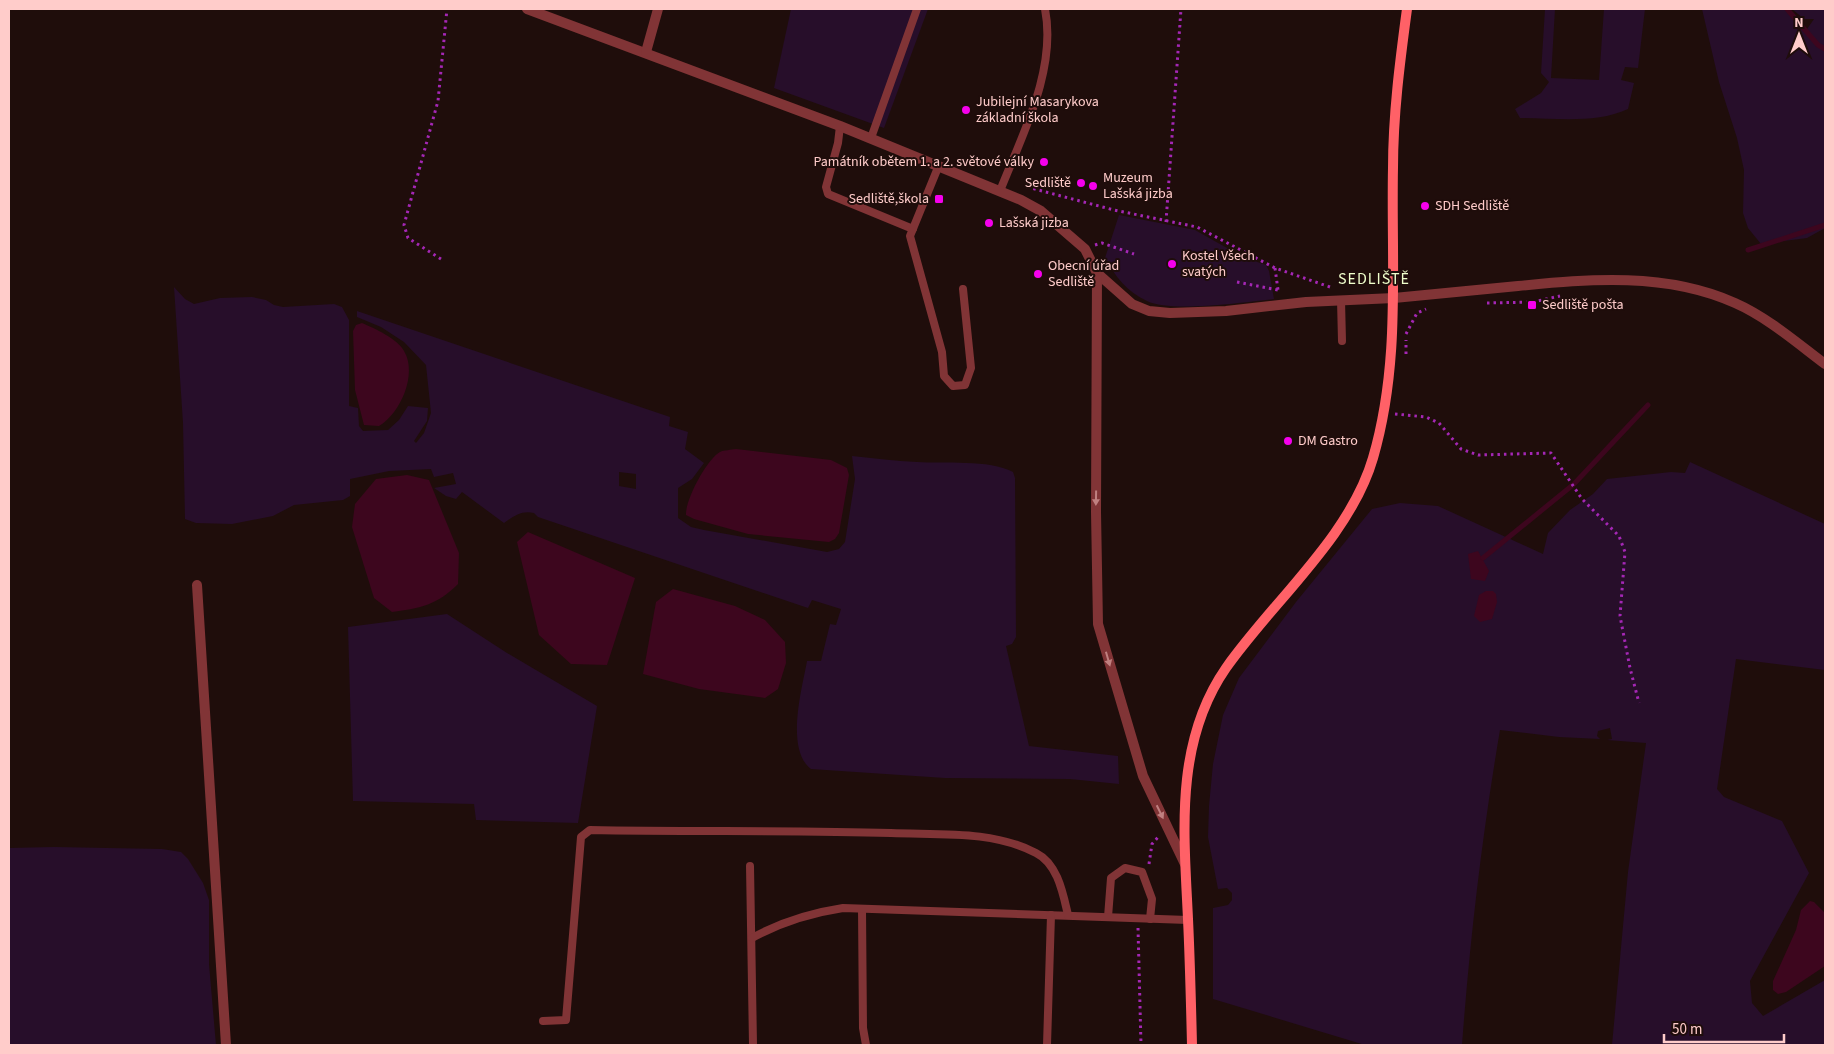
<svg xmlns="http://www.w3.org/2000/svg" width="1834" height="1054" viewBox="0 0 1834 1054" font-family="'Source Sans 3',sans-serif">
<style>
.green{fill:#270e2a;fill-rule:evenodd}
.water{fill:#3d061e}
.lines{fill:none;stroke-linecap:round;stroke-linejoin:round}
.stream{stroke:#3d061e;stroke-width:5}
.path{stroke:#a427b5;stroke-width:3;stroke-dasharray:2.5 4;stroke-linecap:butt}
.service{stroke:#813436;stroke-width:8}
.minor{stroke:#813436;stroke-width:10}
.tertiary{stroke:#813436;stroke-width:10}
.secondary{stroke:#ff6167;stroke-width:10}
.oneway{fill:#c08080}
.poi-dot{fill:#f500ec;stroke:#1f0d0b;stroke-width:2}
.labels{text-anchor:middle;dominant-baseline:central;stroke-width:4;stroke-linejoin:round;paint-order:stroke}
.poi-label{font-size:14px;fill:#ffccca;stroke:#1f0d0b;text-anchor:start}
.quarter-label{font-size:16px;letter-spacing:1px;fill:#f0ffcc;stroke:#1f0d0b}
</style>
<rect width="100%" height="100%" fill="#1f0d0b"/>
<g class="green">
<path d="M791 9H928L884 128 774 88Z"/>
<path d="M1545 9H1555L1551 78 1599 80 1604 9H1645L1638 68 1625 67 1621 80 1634 83 1628 109C1596 124 1555 118 1520 118L1515 109 1541 93 1549 82 1541 73Z"/>
<path d="M1702 9H1784L1805 32 1814 19H1804L1792 9H1825V228L1807 238 1761 244 1748 228 1743 213 1744 170 1737 138 1719 82Z"/>
<path d="M1119 215 1195 230 1243 257 1266 265 1269 271 1274 299C1245 302 1171 313 1147 301 1127 292 1115 276 1105 258Z"/>
<path d="M174 287 185 299 194 304 220 298 252 297 266 300 274 305 283 307 334 304 342 307 349 320V406L358 408 359 426 363 431 388 430 399 420 408 406 428 408 427 421 414 441 416 443 424 433 431 413 426 365 404 342 381 327 357 317V311L670 417 669 426 688 432 685 449 704 463 692 479 678 488V518L691 527 704 530 827 552 839 549 845 542 855 479 852 456C874 458 895 461 917 462 944 464 989 459 1013 472L1015 478 1016 637 1012 644 1006 646 1029 746 1118 756 1119 784 1070 779 945 778 811 769C785 749 802 689 807 661H821L830 624 836 625 841 609 812 600 808 608 538 517 534 513C522 510 514 516 504 523L462 492 456 499 446 496 434 488 456 484 453 473 434 477 431 469 389 471 350 479V496L343 500 294 505 273 516 232 524 196 523 185 519 183 423ZM619 472 636 474V489L619 486Z"/>
<path d="M1690 462 1825 524V670L1736 659 1717 789 1724 797 1782 821 1809 873 1750 981 1752 1003 1763 1016 1825 980V1045H1612L1628 872 1646 743 1607 740 1612 739 1610 728 1598 731 1597 736 1600 739 1559 737 1500 730C1482 836 1470 938 1462 1045H1365L1213 999V908L1228 905 1232 900V893L1227 888 1218 889 1208 837 1209 806 1213 764 1223 715 1239 678 1296 602 1372 509 1400 503 1438 506 1543 554 1548 533 1570 510 1593 494 1607 479 1671 472 1685 473Z"/>
<path d="M447 614 507 653 597 706 578 823 476 820 474 804 353 801 348 627Z"/>
<path d="M54 847 162 849 181 852 188 859 203 883 209 900V964L216 1045H9V848Z"/>
</g>
<g class="water">
<path d="M362 323C374 328 398 339 404 351 418 374 400 414 379 426L364 425 355 390 353 331 356 325Z"/>
<path d="M736 449 831 460 847 468 849 475 839 533 835 539 829 542 748 534 694 519 686 515C685 500 707 459 720 452 724 450 731 450 736 449Z"/>
<path d="M407 475 429 480 459 553 458 584C437 605 421 608 392 612L374 598 352 527 355 504 376 479Z"/>
<path d="M528 532 635 578 607 665 571 664 539 635 517 542Z"/>
<path d="M1478 551 1489 571 1485 581 1471 579 1468 554Z"/>
<path d="M673 589 735 606 765 620 785 642 786 663 778 689 765 698 699 689 643 674 656 602Z"/>
<path d="M1486 591H1493L1496 594 1497 602 1492 619 1480 622 1474 616 1479 595Z"/>
<path d="M1810 901 1814 902 1825 913V966L1786 992 1778 994 1773 990V981L1796 930 1801 910Z"/>
</g>
<g class="lines">
<g class="stream">
<path d="M1787 9 1818 45 1825 49"/>
<path d="M1748 250 1825 225"/>
<path d="M1483 558 1574 484 1648 405"/>
</g>
<g class="path">
<path d="M1027 187 1114 210 1197 227 1275 268 1330 287"/>
<path d="M1166 222 1181 9"/>
<path d="M1095 245 1102 243 1134 254"/>
<path d="M441 259 408 238 404 225 438 101 447 9"/>
<path d="M1275 268 1278 290"/>
<path d="M1237 282 1278 290"/>
<path d="M1487 303 1533 302 1560 296"/>
<path d="M1406 334 1417 313 1426 309"/>
<path d="M1406 354V340"/>
<path d="M1395 414 1426 417 1439 423 1461 449 1478 455 1551 453 1582 499 1619 536 1625 552 1620 616 1630 668 1639 703"/>
<path d="M1149 864 1152 844 1159 836"/>
<path d="M1138 928 1141 1045"/>
</g>
<g class="service">
<path d="M840 126 838 143 826 187 828 194 913 229"/>
<path d="M871 138 917 9"/>
<path d="M939 165 910 236 942 352 944 376 953 386 965 385 971 368 963 289"/>
<path d="M1000 191C1022 135 1057 70 1045 9"/>
<path d="M1341 300 1342 341"/>
<path d="M750 866 753 1045"/>
<path d="M862 909 863 1028 866 1045"/>
<path d="M1108 917 1111 878 1125 868 1142 872 1152 899 1150 919"/>
<path d="M752 938C781 922 810 913 843 908L1188 920"/>
<path d="M543 1021 566 1020 581 837 590 830C691 832 791 830 891 833 939 835 992 830 1036 853 1058 864 1063 894 1068 915"/>
<path d="M1047 1045 1051 915"/>
</g>
<g class="minor">
<path d="M527 9 840 126 1021 200 1041 211 1085 249 1097 273 1132 304 1149 311 1170 313 1226 311 1306 302 1394 298"/>
<path d="M646 52 658 9"/>
<path d="M1097 273 1096 512 1098 624 1143 776 1185 864"/>
<path d="M197 585 226 1045"/>
</g>
<path class="tertiary" d="M1394 298C1435 294 1477 290 1518 286 1590 279 1666 272 1735 303 1767 317 1797 343 1825 364"/>
<path class="secondary" d="M1192 1045C1191 1003 1190 961 1188 919 1184 833 1174 743 1226 668 1273 601 1350 537 1373 458 1401 362 1391 266 1393 168 1393 115 1400 61 1407 9"/>
</g>
<defs><path id="oneway-solid" d="M-6-.8H1V-3.2L6.5 0L1 3.2V.8H-6Z" transform="scale(1.25)"/></defs>
<g class="oneway">
<use href="#oneway-solid" transform="translate(1096 498) rotate(91)"/>
<use href="#oneway-solid" transform="translate(1108 659) rotate(74)"/>
<use href="#oneway-solid" transform="translate(1160 812) rotate(64)"/>
</g>
<g class="poi-dot">
<circle cx="966" cy="110" r="5"/>
<circle cx="1044" cy="162" r="5"/>
<circle cx="1081" cy="183" r="5"/>
<circle cx="1093" cy="186" r="5"/>
<rect x="934" y="194" width="10" height="10" rx="2.5"/>
<circle cx="1425" cy="206" r="5"/>
<circle cx="989" cy="223" r="5"/>
<circle cx="1172" cy="264" r="5"/>
<circle cx="1038" cy="274" r="5"/>
<rect x="1527" y="300" width="10" height="10" rx="2.5"/>
<circle cx="1288" cy="441" r="5"/>
</g>
<g class="labels">
<g class="poi-label">
<text x="976" y="102">Jubilejní Masarykova<tspan x="976" dy="16">základní škola</tspan></text>
<text x="1034" y="162" text-anchor="end">Památník obětem 1. a 2. světové války</text>
<text x="1103" y="178">Muzeum<tspan x="1103" dy="16">Lašská jizba</tspan></text>
<text x="1071" y="183" text-anchor="end">Sedliště</text>
<text x="929" y="199" text-anchor="end">Sedliště,škola</text>
<text x="1435" y="206">SDH Sedliště</text>
<text x="999" y="223">Lašská jizba</text>
<text x="1182" y="256">Kostel Všech<tspan x="1182" dy="16">svatých</tspan></text>
<text x="1048" y="266">Obecní úřad<tspan x="1048" dy="16">Sedliště</tspan></text>
<text x="1542" y="305">Sedliště pošta</text>
<text x="1298" y="441">DM Gastro</text>
</g>
<g class="quarter-label">
<text x="1374" y="279">SEDLIŠTĚ</text>
</g>
</g>
<rect width="1834" height="1054" fill="none" stroke="#ffccca" stroke-width="20"/>
<g transform="translate(1799 35)" stroke="#1f0d0b" stroke-width="4" paint-order="stroke">
<path d="M0-4L9 19L0 12L-9 19Z" fill="#ffccca"/>
<text y="-8" font-size="14" font-weight="bold" text-anchor="middle" fill="#ffccca">N</text>
</g>
<path d="M1664 1034v8h120v-8" fill="none" stroke="#ffccca" stroke-width="2.5"/>
<text x="1672" y="1034" font-size="15" fill="#ffccca" stroke="#1f0d0b" stroke-width="4" paint-order="stroke">50 m</text>
</svg>
